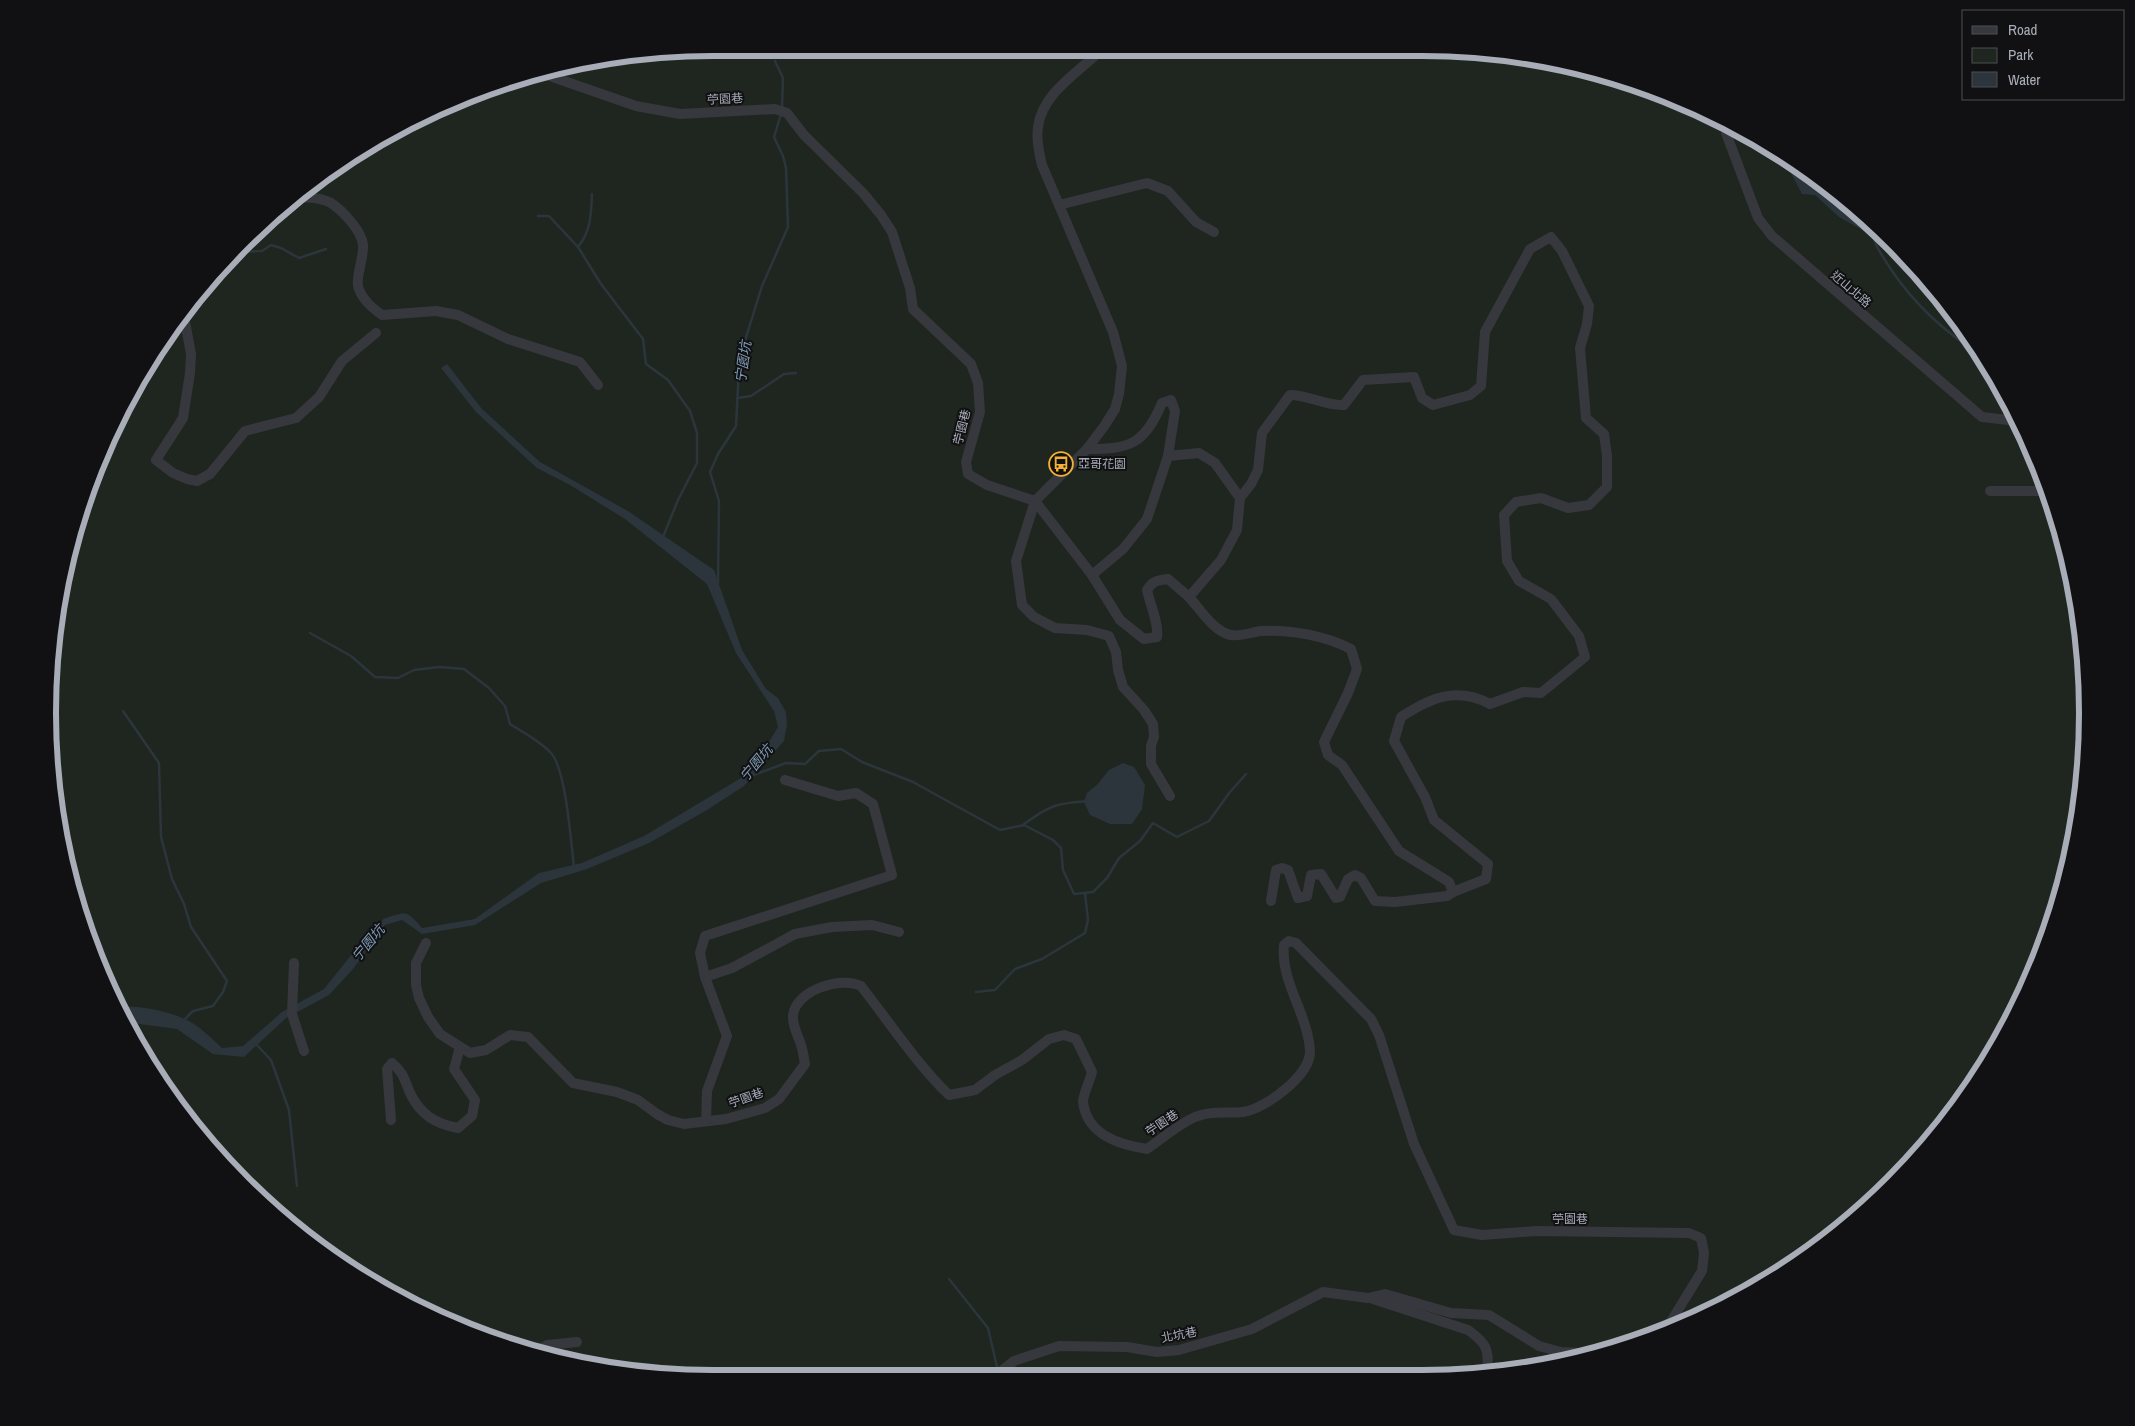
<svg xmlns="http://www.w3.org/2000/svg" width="2135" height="1426" viewBox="0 0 2135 1426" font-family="'Archivo Narrow','Noto Sans TC',sans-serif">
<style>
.green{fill:#1e261f}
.water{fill:#2c353c}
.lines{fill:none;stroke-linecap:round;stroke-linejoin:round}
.stream{stroke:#2c353c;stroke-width:2.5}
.street{stroke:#37383d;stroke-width:10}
.labels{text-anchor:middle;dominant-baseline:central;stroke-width:4;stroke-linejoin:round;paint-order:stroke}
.street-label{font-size:12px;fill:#a8adb8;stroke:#111113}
.poi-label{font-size:12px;fill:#a8adb8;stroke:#111113;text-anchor:start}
.water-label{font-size:14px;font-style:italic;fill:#7f9bb3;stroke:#111113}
.rim{fill:none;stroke:#a8adb8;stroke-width:6}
</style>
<rect width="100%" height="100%" fill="#161618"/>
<path class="green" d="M1422 48 1552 60 1717 116 1827 185 1892 242 1975 343 2037 458 2075 583 2087 713 2075 843 2037 967 1976 1082 1893 1183 1792 1266 1677 1328 1552 1366 1422 1378H713L583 1366 418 1310 308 1241 243 1184 137 1045 98 967 60 843 49 669 60 583 98 459 185 308 274 213 343 160 499 83 626 53Z"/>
<g class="water">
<path d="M1783 158 1827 185 1875 227 1872 231H1864L1839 217 1815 195 1802 194Z"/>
<path d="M447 364 482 409 540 462 628 511 714 570 742 650 766 689 778 698 786 712 787 725 784 741 744 786 707 810 649 843 587 869 541 883 475 925 422 934 402 920 385 925 353 969 329 995 286 1018 244 1057 213 1054 177 1029 125 1022 118 1008C135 1004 166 1011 182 1018 197 1023 211 1038 222 1048L243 1046 282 1012 324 989 364 939 382 922 383 919C406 912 406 909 422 928L475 919 539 873 582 863 644 836 741 778 769 742 778 727 774 711 736 653 707 584 625 519 570 485 537 468 476 412 441 368Z"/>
<path d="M1123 763 1134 767 1145 785 1142 809 1132 824H1110L1090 815 1084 802 1087 793 1097 785 1109 770Z"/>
</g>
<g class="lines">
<g class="stream">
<path d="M775 61 783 78 782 108"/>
<path d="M538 216H549L578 247 601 284 643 339 646 364 668 380 690 411 697 433V463L678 500 663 537"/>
<path d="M1872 231C1874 245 1882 255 1890 268 1914 304 1944 332 1981 355"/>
<path d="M578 247C591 231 591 215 592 194"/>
<path d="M237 252 262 251 271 245 281 248 299 258 326 249"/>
<path d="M737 398 751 396 784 374 796 373"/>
<path d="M718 584 719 501 710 472 718 454 736 426 739 367 743 347 762 286 788 227 786 168 783 156 774 137 781 114"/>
<path d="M310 633 351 656 375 677 398 678 414 670 439 667 464 669 489 688 505 706 510 724C524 733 540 741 551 753 566 769 571 843 574 867"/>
<path d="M123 711 159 763 161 837 172 879 184 904 191 927 227 981 223 992 213 1006 193 1011 183 1021"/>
<path d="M751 776 786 763 805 764 819 751 841 749 862 762 913 782 1000 830 1024 825 1053 840 1061 848 1063 870 1074 894 1093 892 1107 878 1119 858 1140 841 1153 823 1177 837 1209 821 1230 792 1246 774"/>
<path d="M1024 824C1049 806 1056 803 1088 801"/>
<path d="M976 992 995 990 1015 969 1042 959 1085 933 1088 920 1085 893"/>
<path d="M255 1043 271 1060 289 1110 297 1186"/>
<path d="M949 1279 988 1328 997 1367"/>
</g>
<g class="street">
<path d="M541 73 636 106 680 114 775 109 787 113 804 135 863 193 881 215 892 232 910 288 913 309 971 364 978 383 980 412 966 462 968 474 987 485 1035 501 1087 449 1105 425 1115 409 1119 394 1122 366 1113 332 1042 165C1039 153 1036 139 1038 127 1042 93 1079 72 1101 50"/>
<path d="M1726 122V133L1758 218 1772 236 1982 417 2017 421"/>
<path d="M293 198C304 197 320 197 331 203 342 210 362 231 363 245 364 257 356 276 358 286 361 299 372 308 382 315L436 311 458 315 508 339 580 362 598 385"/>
<path d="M1059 205 1147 183 1168 191 1196 222 1214 232"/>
<path d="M183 311 191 354 190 373 183 418 156 460 173 473 187 479 197 481 210 474 245 431 296 418 319 397 342 361 376 333"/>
<path d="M1087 449C1130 449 1144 445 1162 403L1171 400 1175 411 1168 456 1199 453 1215 463 1240 498 1237 530 1221 560 1189 597C1200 609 1214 632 1231 635 1240 637 1252 632 1261 631 1290 629 1326 636 1351 649L1357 669 1348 693 1324 742 1328 755 1342 765 1399 851 1449 882 1453 892"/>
<path d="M1990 491H2047"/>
<path d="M1240 498 1251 484 1258 470 1262 433 1290 395C1309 395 1325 406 1344 405L1363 380 1414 377 1422 398 1433 405 1470 395 1481 386 1485 332 1530 249 1551 237 1562 251 1589 306 1587 324 1580 348 1586 418 1604 434 1607 456V487L1589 505 1568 508 1541 498 1516 502 1504 515 1507 561 1519 581 1551 599 1579 636 1585 657 1541 693 1523 692 1490 704C1457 686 1430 698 1401 717L1394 741 1425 797 1434 820 1488 864 1486 879 1453 892 1447 896 1395 902 1375 901 1361 878 1355 875 1348 879 1340 897 1336 898 1321 874 1311 875 1307 896 1298 898 1288 870 1282 868 1276 870 1271 901"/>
<path d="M1035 501 1016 561 1022 605 1034 617 1055 628 1087 630 1109 636 1116 652 1118 670 1123 687 1144 710 1153 724 1154 737 1151 746V764L1170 796"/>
<path d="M1035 501 1092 575 1120 620 1144 639 1157 637C1159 624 1150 604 1147 590 1152 581 1158 580 1168 579L1189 597"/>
<path d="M1092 575 1123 549 1147 519 1168 456"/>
<path d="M426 943 416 963V985L419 998 428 1017 440 1034 470 1053 486 1050 510 1035 528 1037 573 1083 617 1092 638 1100 657 1114 668 1120 684 1124 726 1119 765 1108 779 1099 805 1064C804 1058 803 1051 801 1045 798 1034 792 1027 793 1015 796 990 841 976 861 986 890 1023 916 1063 949 1095L975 1090 995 1075 1022 1060 1049 1039 1064 1035 1076 1039 1092 1072C1090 1081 1083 1094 1083 1102 1087 1135 1119 1145 1147 1149 1160 1140 1184 1120 1198 1116 1214 1110 1228 1114 1243 1112 1265 1109 1311 1075 1310 1051 1308 1014 1280 981 1284 945L1289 941 1296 943 1371 1019 1379 1035 1414 1144 1454 1230 1482 1235 1536 1231 1689 1233 1701 1238 1704 1253 1702 1271 1670 1323"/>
<path d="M294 963 292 1014 304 1051"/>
<path d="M705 977 732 968 795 934 832 927 872 925 899 932"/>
<path d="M391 1120 387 1069 392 1063C404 1073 404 1079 410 1093 420 1114 435 1124 458 1128L472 1116 475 1100 454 1069 460 1047"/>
<path d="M706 1121 707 1091 727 1036 705 977 700 953 705 936 892 875 873 804 856 793 838 796 785 780"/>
<path d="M1370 1298 1468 1330C1485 1342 1490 1349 1487 1370L1480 1373"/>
<path d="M538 1350 547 1345 577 1342"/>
<path d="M993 1378 1014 1361 1059 1346 1127 1347 1157 1352 1179 1350 1252 1329 1323 1292 1368 1298 1385 1294 1451 1313 1489 1315 1539 1346 1561 1352 1582 1353 1611 1347 1670 1323H1686"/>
</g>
</g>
<defs>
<g id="bus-ring" transform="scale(1.25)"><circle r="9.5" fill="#111113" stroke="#f2b134" stroke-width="1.5"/><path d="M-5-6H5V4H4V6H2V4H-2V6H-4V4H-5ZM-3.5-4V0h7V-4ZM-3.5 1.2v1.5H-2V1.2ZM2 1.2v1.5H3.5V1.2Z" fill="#f2b134"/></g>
</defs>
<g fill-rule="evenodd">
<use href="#bus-ring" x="1061" y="464"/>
</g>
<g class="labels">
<g class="street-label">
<text transform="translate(725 99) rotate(-3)">苧園巷</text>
<text transform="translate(1851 289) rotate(41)">近山北路</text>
<text transform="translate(962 427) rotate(-76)">苧園巷</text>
<text transform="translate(746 1098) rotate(-19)">苧園巷</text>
<text transform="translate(1162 1123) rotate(-34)">苧園巷</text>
<text x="1570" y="1219">苧園巷</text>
<text transform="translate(1179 1335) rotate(-11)">北坑巷</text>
</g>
<g class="poi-label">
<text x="1078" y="464">亞哥花園</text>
</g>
<g class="water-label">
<text transform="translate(743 362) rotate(-82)">宁園坑</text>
<text transform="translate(756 763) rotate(-50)">宁園坑</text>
<text transform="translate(368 943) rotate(-50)">宁園坑</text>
</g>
</g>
<path d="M0 0H2135V1426H0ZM713 56H1422A657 657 0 0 1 2079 713V713A657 657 0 0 1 1422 1370H713A657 657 0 0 1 56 713V713A657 657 0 0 1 713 56Z" fill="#111113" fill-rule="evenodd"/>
<path class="rim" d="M713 56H1422A657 657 0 0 1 2079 713V713A657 657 0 0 1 1422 1370H713A657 657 0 0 1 56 713V713A657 657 0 0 1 713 56Z"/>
<rect x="1962" y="10" width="162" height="90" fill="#111113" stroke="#4d4f55"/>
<rect x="1972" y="26" width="25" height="8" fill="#37383d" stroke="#4d4f55"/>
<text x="2008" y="35" font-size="15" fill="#a8adb8">Road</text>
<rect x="1972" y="48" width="25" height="15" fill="#1e261f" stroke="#4d4f55"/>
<text x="2008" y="60" font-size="15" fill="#a8adb8">Park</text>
<rect x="1972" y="72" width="25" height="15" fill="#2c353c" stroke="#4d4f55"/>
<text x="2008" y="85" font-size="15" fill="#a8adb8">Water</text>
</svg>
